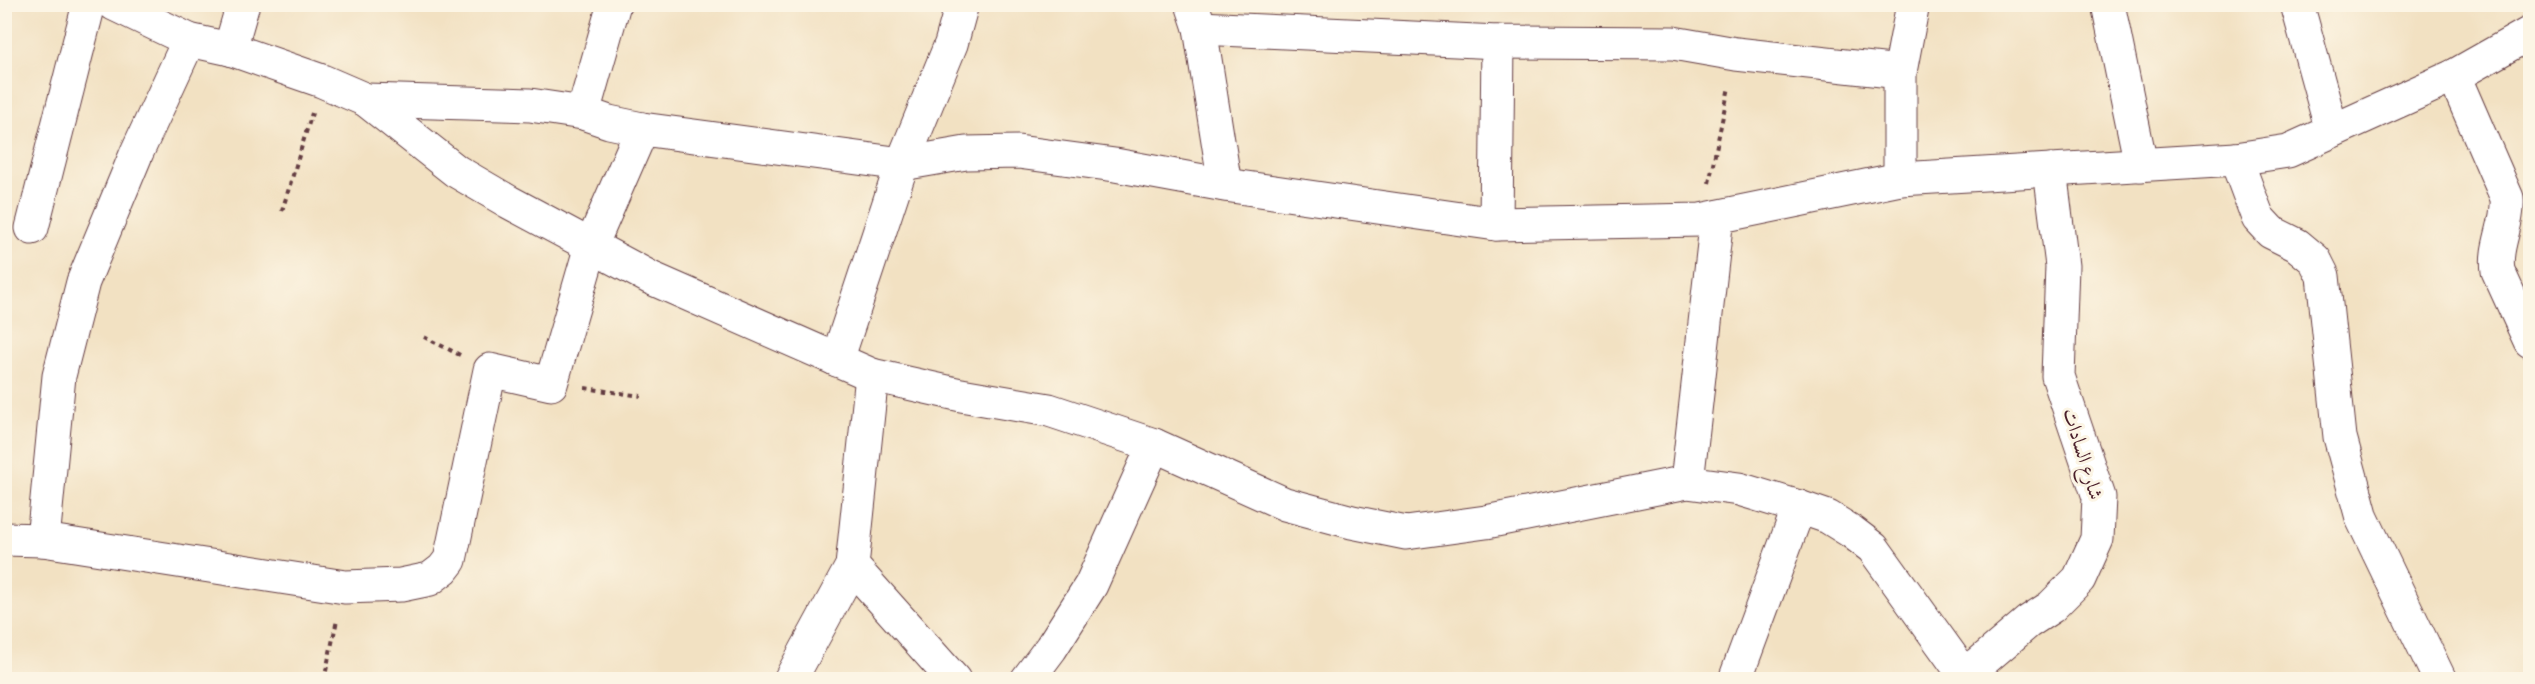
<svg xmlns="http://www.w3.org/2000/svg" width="2535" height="684" viewBox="0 0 2535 684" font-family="'Libre Bodoni',Amiri,serif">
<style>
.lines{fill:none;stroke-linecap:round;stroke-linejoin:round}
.street-casing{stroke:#633c42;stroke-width:35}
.path{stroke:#633c42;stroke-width:4;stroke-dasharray:4.5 4.5;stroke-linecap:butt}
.street{stroke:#fff;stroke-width:33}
.labels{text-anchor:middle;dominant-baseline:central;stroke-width:6;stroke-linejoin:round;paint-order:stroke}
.street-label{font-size:20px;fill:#4a1f2b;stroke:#fcf5e5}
</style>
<rect width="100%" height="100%" fill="#fcf5e5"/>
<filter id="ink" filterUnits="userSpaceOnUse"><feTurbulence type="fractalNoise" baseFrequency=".0167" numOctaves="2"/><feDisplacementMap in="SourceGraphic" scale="12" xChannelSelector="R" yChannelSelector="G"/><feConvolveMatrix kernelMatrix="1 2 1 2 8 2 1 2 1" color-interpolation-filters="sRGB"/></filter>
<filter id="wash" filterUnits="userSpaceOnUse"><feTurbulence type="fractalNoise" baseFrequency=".008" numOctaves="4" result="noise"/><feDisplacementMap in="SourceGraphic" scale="24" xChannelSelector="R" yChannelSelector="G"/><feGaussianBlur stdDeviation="1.35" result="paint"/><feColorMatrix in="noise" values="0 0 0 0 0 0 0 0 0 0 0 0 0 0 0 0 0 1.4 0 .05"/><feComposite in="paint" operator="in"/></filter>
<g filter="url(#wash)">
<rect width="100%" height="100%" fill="#f2e1c2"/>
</g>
<g filter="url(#ink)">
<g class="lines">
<g class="street-casing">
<g id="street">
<path d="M114 4 189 40 230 49 322 81 366 100 456 171 509 202 651 278 872 375 961 395 1049 410 1154 445 1285 504 1352 522 1406 533 1486 522 1687 482 1739 489 1799 507 1828 517 1852 532 1873 548 1968 680"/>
<path d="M1192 4 1200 28 1225 185"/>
<path d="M2108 4 2141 165"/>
<path d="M2297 4 2332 131"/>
<path d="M1200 28 1498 42 1673 43 1736 54 1900 72"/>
<path d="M230 49 243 4"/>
<path d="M2454 76 2507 198C2509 224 2494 246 2498 271L2530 341"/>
<path d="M366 100 530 105 583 113 609 122 642 129 902 164 966 153 1018 152 1115 165 1225 185 1496 224 1701 220 1900 179 2236 159 2288 151 2454 76 2530 33"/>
<path d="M583 113 614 4"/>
<path d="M2236 159 2258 218 2271 232 2297 245 2315 260 2323 276 2340 437 2362 518 2440 680"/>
<path d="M1900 179V72L1913 4"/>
<path d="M1496 224 1498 42"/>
<path d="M32 228 89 4"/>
<path d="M837 360 902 164 951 44 962 4"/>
<path d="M1687 482 1717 217"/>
<path d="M4 539 43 540 345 587 401 585 430 579 443 569 450 560 490 370 551 384 591 246 642 129"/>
<path d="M43 540 59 376 83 282 137 152 189 40"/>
<path d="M852 566 954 680"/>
<path d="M790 680 852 566 872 375"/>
<path d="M1027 680 1051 648 1091 585 1154 445"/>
<path d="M1735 680 1799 507"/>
<path d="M1960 680 2028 622 2051 607 2079 579 2097 539 2099 497 2058 376 2062 266 2050 170"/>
</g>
</g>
<g class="path">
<path d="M1709 183 1729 87"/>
<path d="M282 211 312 113"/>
<path d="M424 337 460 355"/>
<path d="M585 388 641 396"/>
<path d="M324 680 337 620"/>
</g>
<use href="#street" class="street"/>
</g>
</g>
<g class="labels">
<g class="street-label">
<text transform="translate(2082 454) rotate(73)">شارع السادات</text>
</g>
</g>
<rect width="2535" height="684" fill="none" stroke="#fcf5e5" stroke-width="24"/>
</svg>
